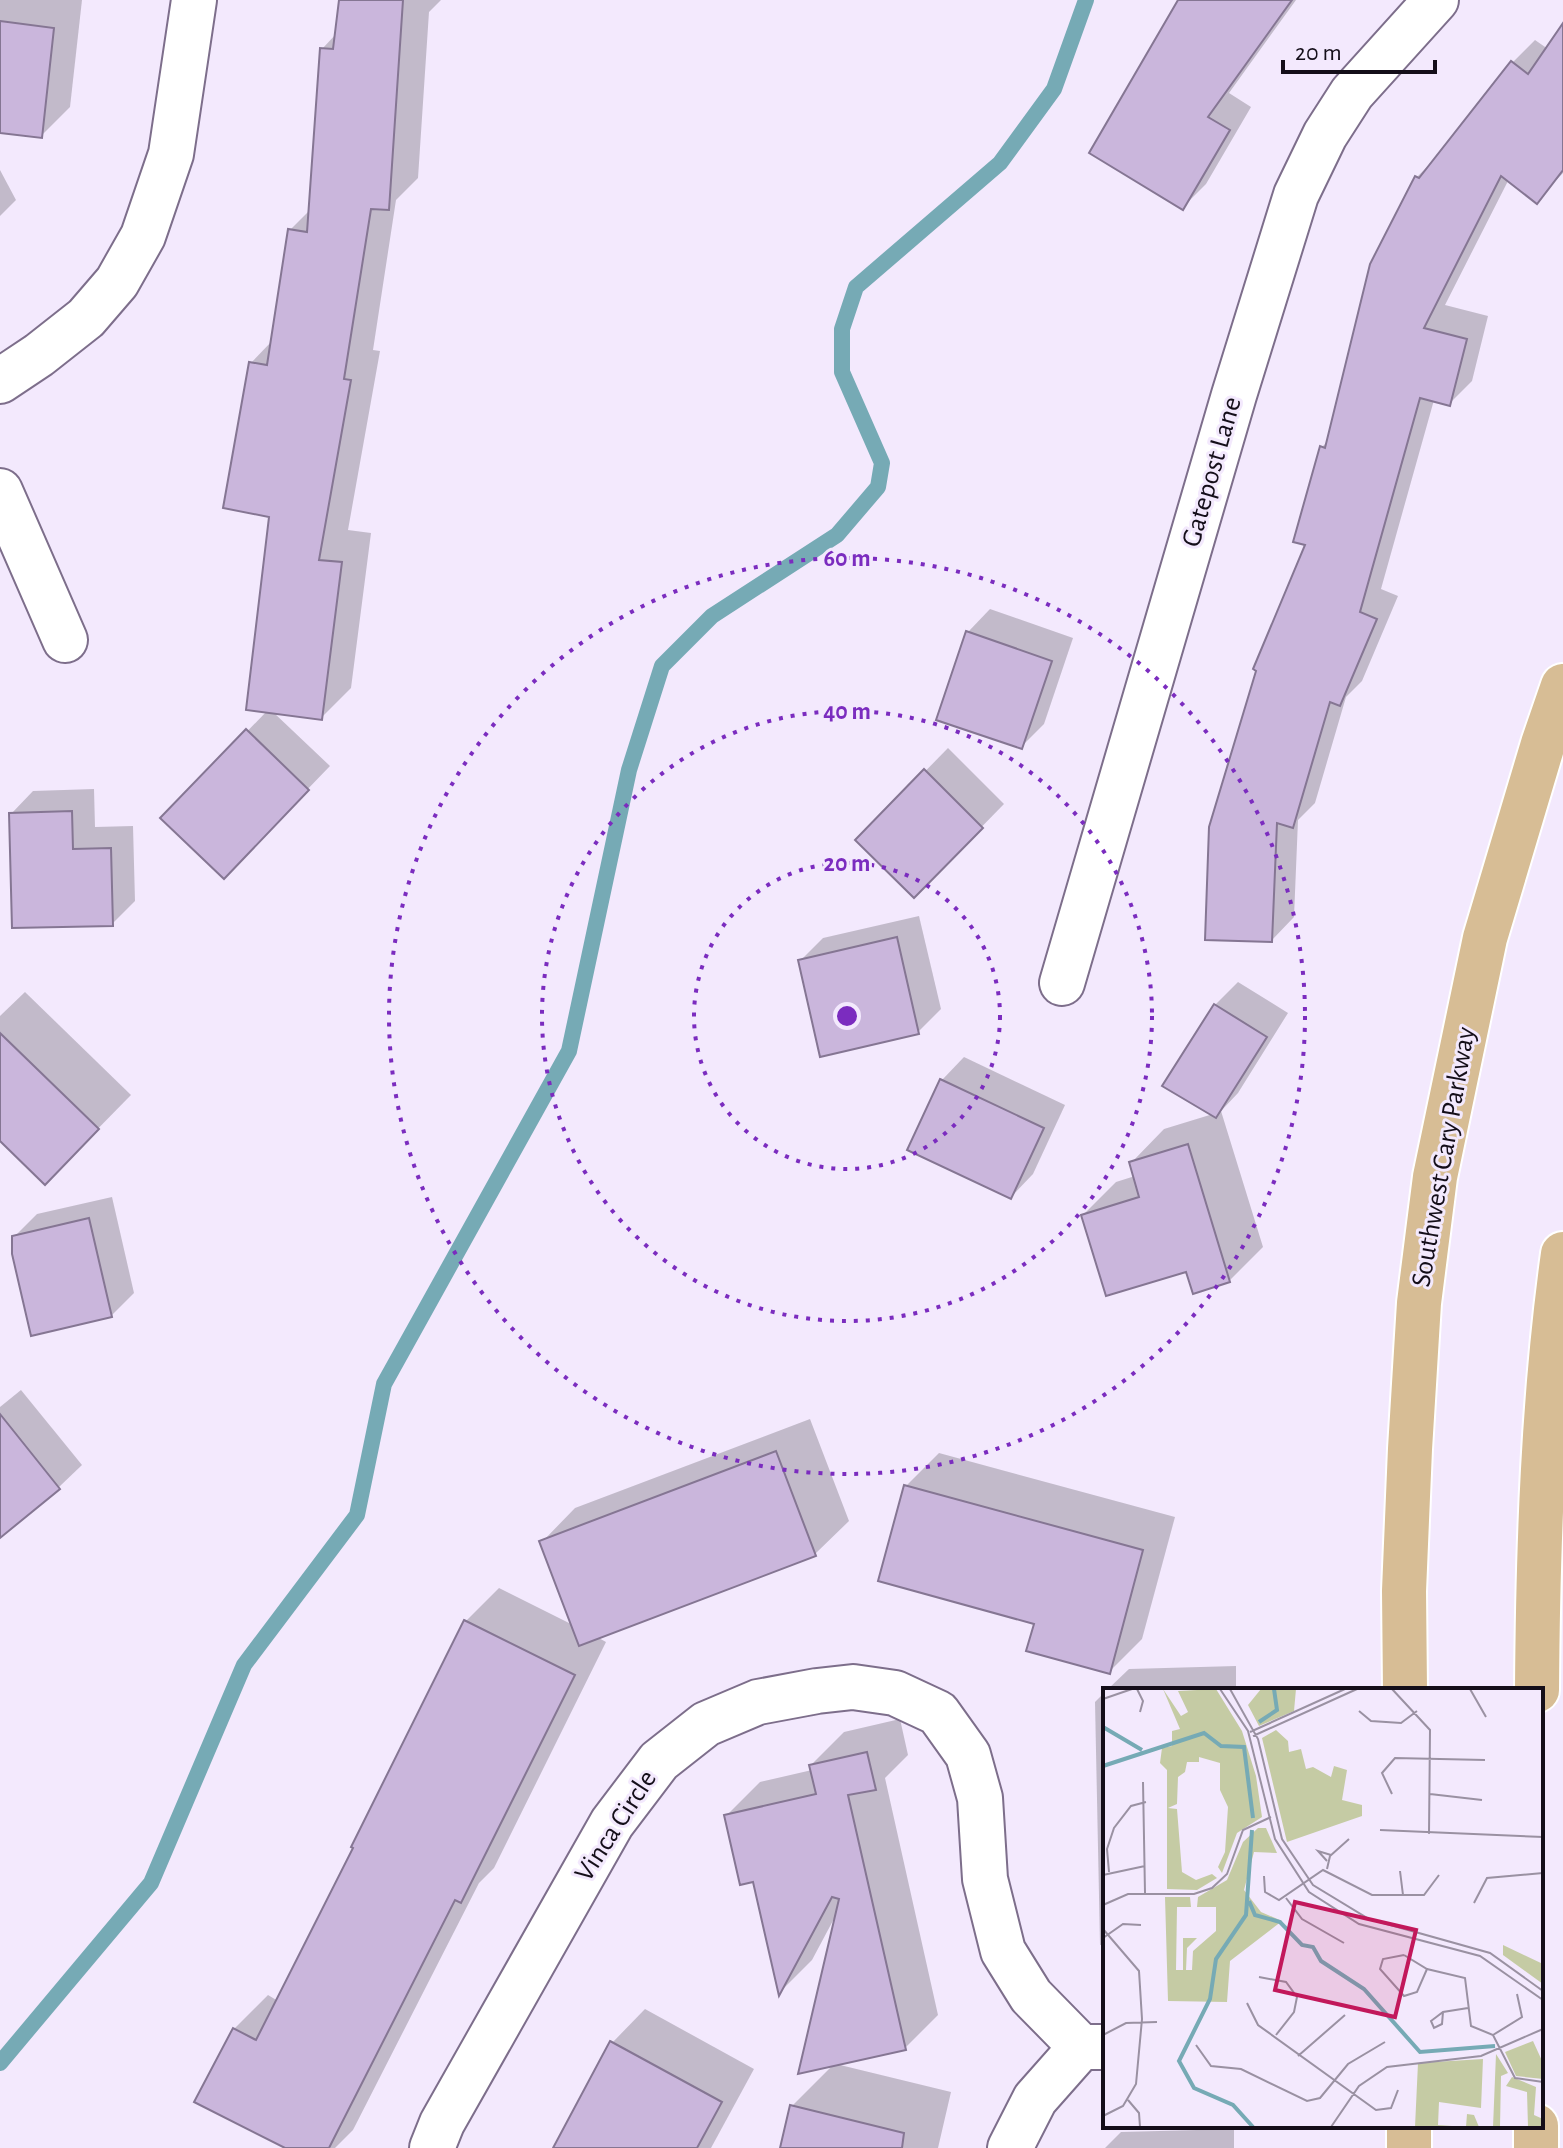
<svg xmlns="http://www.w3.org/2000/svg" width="1563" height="2148" viewBox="0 0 1563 2148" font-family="'Alegreya Sans',sans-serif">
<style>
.shadow{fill:#0003}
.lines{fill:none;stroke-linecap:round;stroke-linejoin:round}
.stream{stroke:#76aab5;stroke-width:16}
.building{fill:#cab6dc;stroke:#857693;stroke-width:2}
.minor-casing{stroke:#7d6e8b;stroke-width:48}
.major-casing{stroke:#fff;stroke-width:48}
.minor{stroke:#fff;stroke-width:44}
.major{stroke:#d7bd95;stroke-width:44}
.ring{fill:none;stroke:#7b2cbf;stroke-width:4;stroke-dasharray:4 8}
.labels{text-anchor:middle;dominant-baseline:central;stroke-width:6;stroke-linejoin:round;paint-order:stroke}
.street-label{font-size:28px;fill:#140e19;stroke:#f3e9fd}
.inset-river{fill:none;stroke:#76aab5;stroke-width:4}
.inset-road{fill:none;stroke:#9a91a2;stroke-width:2}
.view{fill:#c2185b;fill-opacity:0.15;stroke:#c2185b;stroke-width:4}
.inset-edge{fill:none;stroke:#140e19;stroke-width:4}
.centre{fill:#7b2cbf;stroke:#f3e9fd;stroke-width:4}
.ring-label{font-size:24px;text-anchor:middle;font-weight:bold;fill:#7b2cbf;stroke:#f3e9fd;stroke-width:6;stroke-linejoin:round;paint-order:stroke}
</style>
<rect width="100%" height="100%" fill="#f3e9fd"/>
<g class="shadow">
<path d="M0 0H82L70 107 41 136 0 131Z"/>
<path d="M341 0H441L429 12 418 178 396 200 373 350 380 351 348 530 371 533 351 688 321 718 273 712 330 766 246 853 163 818 267 711 272 515 251 363 272 341 290 230 311 209 322 49 337 33Z"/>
<path d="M1181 0H1296L1229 93 1251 107 1206 184 1183 207Z"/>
<path d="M1563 27V173L1536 201 1509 179 1445 305 1488 316 1472 381 1450 403 1434 400 1381 589 1398 596 1362 681 1346 697 1315 803 1298 820 1294 917 1272 940 1207 938 1308 544 1322 447 1329 440 1372 264 1417 177 1440 154 1513 62 1535 40 1548 49Z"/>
<path d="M0 170 16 200 0 216Z"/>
<path d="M990 609 1073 638 1044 724 1021 747 968 632Z"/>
<path d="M948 748 1004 804 914 896 858 840Z"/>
<path d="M94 789 95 827 133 826 135 901 112 924 11 814 33 791Z"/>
<path d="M919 916 941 1009 918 1032 800 961 823 938Z"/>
<path d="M1238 982 1288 1013 1238 1093 1221 1111 1263 1247 1229 1281 1188 1269 1083 1215 1116 1182 1135 1176 1131 1163 1164 1129 1213 1114 1165 1085 1215 1005Z"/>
<path d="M25 992 131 1095 78 1149 0 1138V1016Z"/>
<path d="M964 1057 1065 1105 1033 1174 1011 1197 942 1080Z"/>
<path d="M112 1197 134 1293 111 1316 14 1237 37 1214Z"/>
<path d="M21 1390 82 1465 59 1487 0 1536V1407Z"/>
<path d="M810 1419 849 1521 815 1554 597 1637 606 1642 494 1868 479 1883 353 2130 335 2148H290L234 2029 268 1995 278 2001 466 1621 499 1588 573 1625 542 1542 575 1508Z"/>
<path d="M939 1453 1175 1517 1142 1639 1109 1672 1036 1622 906 1486Z"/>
<path d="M1236 1666V1690H1107L1129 1669Z"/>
<path d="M1105 1692V1945H1100L1095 1702Z"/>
<path d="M900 1719 908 1755 885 1778 938 2015 905 2048 836 2064 951 2092 938 2148H782L792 2106 834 2064 836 1915 812 1960 780 1992 754 1880 726 1816 760 1782 812 1770 811 1765 844 1732Z"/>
<path d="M645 2009 754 2069 711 2148H555L612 2043Z"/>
<path d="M1234 2129V2148H1105L1121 2132Z"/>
</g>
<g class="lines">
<path class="stream" d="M0 2063 151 1883 244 1665 357 1515 384 1384 569 1051 629 770 662 666 712 616 837 535 878 487 882 463 842 372V329L856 287 1000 163 1054 89 1086 0"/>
</g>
<g class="building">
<path d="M339 0H403L389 210 371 209 344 379 351 380 319 560 342 562 322 720 246 710 269 517 223 508 249 362 267 365 288 229 307 232 320 48 333 49Z"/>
<path d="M1178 0H1292L1208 117 1230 130 1183 210 1089 153Z"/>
<path d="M0 21 54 28 42 138 0 133Z"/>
<path d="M1563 23V170L1537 204 1501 176 1424 328 1467 339 1450 406 1420 398 1360 612 1377 619 1340 706 1330 702 1293 828 1277 823 1272 942 1205 940 1209 827 1256 671 1253 669 1305 545 1293 542 1320 446 1325 448 1370 264 1415 176 1419 178 1511 61 1528 74Z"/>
<path d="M966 631 1052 661 1022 749 936 720Z"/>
<path d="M246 729 309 790 224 879 160 818Z"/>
<path d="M924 769 983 828 914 898 855 840Z"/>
<path d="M72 811 73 849 111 848 113 926 12 928 9 813Z"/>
<path d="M897 937 919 1034 820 1057 798 960Z"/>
<path d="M1214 1004 1267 1037 1216 1118 1162 1086Z"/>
<path d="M0 1033 99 1129 45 1185 0 1141Z"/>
<path d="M940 1079 1044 1128 1011 1199 907 1150Z"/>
<path d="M1188 1144 1230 1282 1193 1294 1186 1272 1106 1296 1081 1215 1139 1197 1129 1162Z"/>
<path d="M89 1218 112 1317 31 1336 12 1254V1236Z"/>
<path d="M0 1414 60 1489 0 1538Z"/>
<path d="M776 1451 816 1556 579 1646 539 1541Z"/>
<path d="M904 1485 1143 1550 1110 1674 1026 1651 1034 1624 878 1581Z"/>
<path d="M464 1620 575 1675 461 1903 455 1900 329 2148H285L194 2102 233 2028 256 2040 353 1848 351 1847Z"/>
<path d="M867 1752 876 1790 848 1795 906 2050 798 2074 839 1899 832 1897 779 1996 753 1882 740 1885 724 1815 816 1794 809 1765Z"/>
<path d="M610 2041 722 2102 697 2148H553Z"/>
<path d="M790 2105 904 2133 902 2148H780Z"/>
</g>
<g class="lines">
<g class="minor-casing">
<g id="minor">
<path d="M0 381 39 355 86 318 117 282 143 236 171 154 194 0"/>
<path d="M0 491 65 640"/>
<path d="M1062 983 1234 395 1296 195 1325 135 1352 93 1436 0"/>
<path d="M432 2148 442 2123 612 1823 659 1761 706 1724 758 1702 817 1691 853 1687 895 1693 938 1713 968 1755 980 1798 985 1879 1003 1951 1031 1996 1081 2047"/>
<path d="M1010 2148 1035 2099 1081 2047H1105"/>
</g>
</g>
<g class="major-casing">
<g id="major">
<path d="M1405 1690 1404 1591 1410 1449 1419 1303 1435 1177 1485 938 1543 744 1563 686"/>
<path d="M1537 1690C1538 1545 1543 1398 1563 1254"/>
<path d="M1409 2126V2148"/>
<path d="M1536 2148V2126"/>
</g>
</g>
<use href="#minor" class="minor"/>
<use href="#major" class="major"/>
</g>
<g class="ring">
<circle cx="847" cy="1016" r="153"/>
<circle cx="847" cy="1016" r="305"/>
<circle cx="847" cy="1016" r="458"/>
</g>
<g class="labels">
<g class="street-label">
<text transform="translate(1212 472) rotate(-74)">Gatepost Lane</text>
<text transform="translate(1444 1157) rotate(-80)">Southwest Cary Parkway</text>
<text transform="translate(616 1826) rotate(-57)">Vinca Circle</text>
</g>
</g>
<g transform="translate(1103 1688)">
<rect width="440" height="440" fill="#f3e9fd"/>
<path d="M60 1 78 28 85 24 75 3 113 1 139 43 153 88 159 129 134 145 119 185 115 179 122 164 125 119 117 102V75L96 69V74H84L82 84 75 89 74 116 65 120 74 121 79 184 93 192 109 186 114 190 94 202 64 201V82L57 75 59 60 69 58V43L77 41ZM158 1H193L191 23 156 38 145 17ZM173 42 185 53 186 64 198 61 203 81 210 79 228 89 231 78 244 82 239 112 259 117V128L184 154 159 50ZM155 140H163L174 165 151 164 141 202 158 224 179 233 127 273 124 314 65 313 62 209H87L88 219H74L73 282H80V250H94L84 260 83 282H89L90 263 113 243V219H94L95 209 124 192 140 154ZM400 257 440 276V296L400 267ZM430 353 440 375V391L413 388 402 364ZM393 366 405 385 398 388 397 439H390ZM380 371 378 420 336 414 335 437 363 439 364 426 371 427 376 439H312L315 375ZM409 389 433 399 431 427 440 431V439H425L424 404 403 398Z" fill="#c5cba4"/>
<path class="inset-river" d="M156 34 174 22 171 1M0 39 39 62M0 78 101 45 118 58 141 59 150 130M149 142 143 227 113 271 107 311 76 373 91 400 130 417 150 439M146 213 152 227 177 234 199 257 210 259 218 273 261 301 317 364 392 358"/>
<path class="inset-road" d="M34 1 40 13 37 24M117 1 145 43 172 151 206 204 256 236 377 268 440 312M127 1 155 51 179 151 210 197 266 231 387 265 440 303M289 1 327 42 326 146M367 1 383 29M0 11 29 1M256 23 268 33 298 35 314 23M147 44 242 1M150 48 254 1M40 94 42 205M289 106 279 85 292 70 382 72M327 106 379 112M277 142 440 149M224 173 215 163 228 167M224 181 227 168 246 151M297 183 300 207M6 184 4 161 11 140 28 118 43 114M0 187 42 178M161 188 162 204 176 212 220 182 269 207H321L336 187M183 210 199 231 241 255M371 215 384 190 440 185M0 217 25 206H91L109 200 124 186 140 142 168 129M0 241 36 283 39 331 33 396 20 418 0 428M0 250 20 236 38 237M301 267 324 281 362 290 368 338 390 347 412 390 440 394M301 267 280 271 277 281 301 308 314 304 324 281M156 289 183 294 194 309 191 324 173 347M144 315 155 337 273 422 288 420 295 402M340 324 339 336 331 340 328 333 340 324 365 320M0 347 23 335 54 334M390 347 419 329 414 306M93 357 108 378 138 381 204 413 217 410 245 376 282 354M195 368 242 327M25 412 36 425 37 439M228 439 256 398 284 379 378 368 440 341"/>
<path class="view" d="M192 214 313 242 292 329 172 302Z"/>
<rect width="440" height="440" class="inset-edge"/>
</g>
<circle cx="847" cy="1016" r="12" class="centre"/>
<g class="ring-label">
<text x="847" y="566">60 m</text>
<text x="847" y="719">40 m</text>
<text x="847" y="871">20 m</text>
</g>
<path d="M1283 60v12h152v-12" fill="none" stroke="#140e19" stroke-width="4"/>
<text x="1295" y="60" font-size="24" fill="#140e19" stroke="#f3e9fd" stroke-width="6" paint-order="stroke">20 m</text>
</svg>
